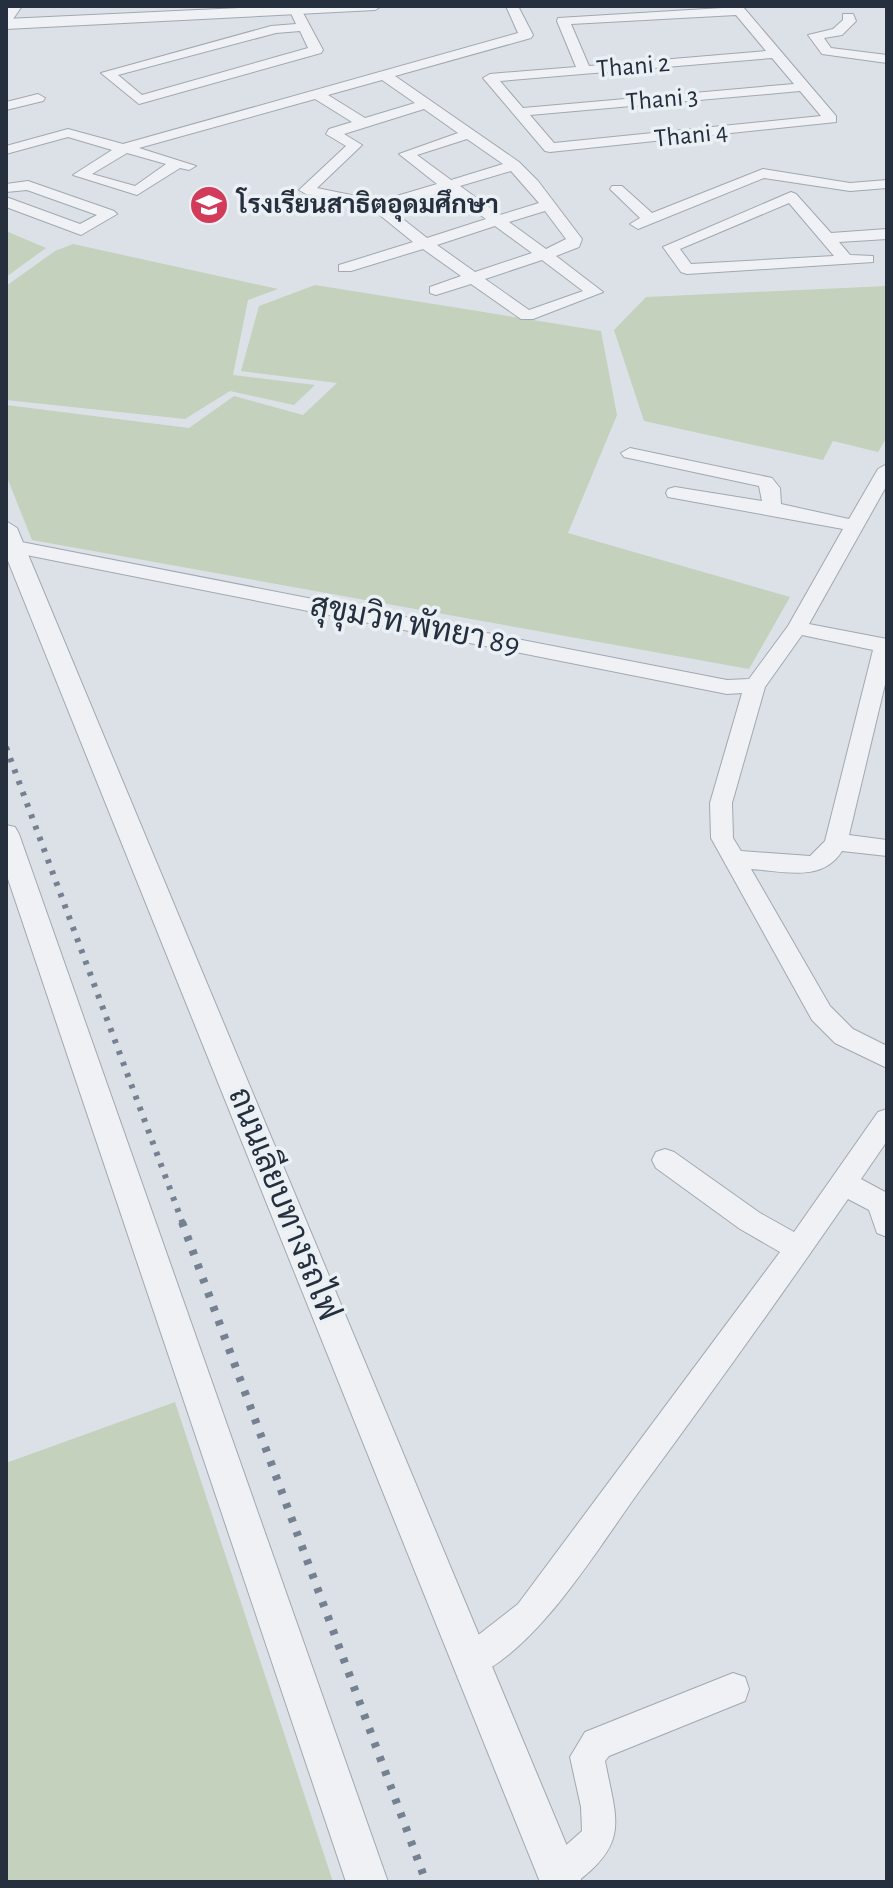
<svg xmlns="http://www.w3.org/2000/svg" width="893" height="1888" viewBox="0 0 893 1888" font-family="'Alegreya Sans',Sarabun,sans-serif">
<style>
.green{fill:#c3d1bd}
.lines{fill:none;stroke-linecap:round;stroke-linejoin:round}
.minor-casing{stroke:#a1a8b1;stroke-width:2}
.tertiary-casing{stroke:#a1a8b1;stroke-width:2}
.minor{fill:#eff1f5;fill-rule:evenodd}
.tertiary{fill:#eff1f5;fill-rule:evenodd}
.rail-far1{stroke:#758191;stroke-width:6;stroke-dasharray:4 8;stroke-linecap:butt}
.rail{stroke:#758191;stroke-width:8;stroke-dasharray:5 10;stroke-linecap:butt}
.labels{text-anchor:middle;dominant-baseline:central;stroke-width:7;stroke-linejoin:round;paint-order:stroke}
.far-street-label{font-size:26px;fill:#252f3e;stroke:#ebf0f5}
.far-poi-label{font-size:26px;font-weight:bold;fill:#252f3e;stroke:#ebf0f5;text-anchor:start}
.street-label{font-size:32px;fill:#252f3e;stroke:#ebf0f5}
</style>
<rect width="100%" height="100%" fill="#dce1e7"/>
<g class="green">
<path d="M6 231 46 248 6 277Z"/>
<path d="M73 244 278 289 248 300 233 375 315 385 294 405 230 391 185 419 6 400V286L55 251Z"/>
<path d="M315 285 601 331 617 415 568 533 790 597 749 669 32 540 6 475V405L189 428 234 396 303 415 337 383 241 371 259 306Z"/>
<path d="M887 286V437L878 452 833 441 823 460 644 421 614 330 646 297Z"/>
<path d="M175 1402 333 1882H6V1463Z"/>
</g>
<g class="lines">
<g class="minor-casing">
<g id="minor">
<path d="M9 6H22L11 22 6 23V10Z"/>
<path d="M506 6H518L533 35 531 38 395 76 519 162 538 181 582 239 579 247 556 256 603 292 533 319H521L471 284 436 295 430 293V287L461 276 423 249 351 271H339V265L413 242 376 212 359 214V208L366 205 306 194 299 190 346 146 326 134 329 129 352 122 315 99 139 148 196 166 189 170 180 168 137 195 73 175 112 150 68 137 6 154V146L68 129 123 144 518 33ZM382 80 415 103 365 118 328 95ZM424 109 458 133 399 154 437 184 380 201 317 188 362 145 344 134ZM467 139 503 164 451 180 417 155ZM127 153 166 164 135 186 92 174ZM511 171 539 203 500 215 460 186ZM446 191 486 219 427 238 389 208ZM545 211 566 239 546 249 509 222ZM495 226 532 253 475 272 437 245ZM542 260 583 291 529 310 485 279Z"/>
<path d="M296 7 302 11 323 50 321 53 139 104 101 73 271 26 296 24 290 11ZM300 31 308 48 142 95 118 75 276 33Z"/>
<path d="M739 7 744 8 836 116V122L550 152 545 151 483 78 490 74 576 67 557 21 558 18ZM736 15 766 51 589 66 571 24ZM772 58 794 84 523 108 500 81ZM800 91 821 116 554 143 530 115Z"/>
<path d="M843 14H853L856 21 842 35 824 38 831 48 887 55V63L822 54 808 35 833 29 843 20Z"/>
<path d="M38 94 45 98 43 101 6 110V102Z"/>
<path d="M763 169 850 183 887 180V188L850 191 764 178 638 229 630 224 640 218 610 189 612 186H622L652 213Z"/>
<path d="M28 181 114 211 117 214 81 235 6 207V197L80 224 97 215 27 190 6 192V184Z"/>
<path d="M791 192 796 194 831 233 887 229V239L839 242 850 255 873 256V262L687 274 681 272 663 247ZM789 203 834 256 691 264 680 249Z"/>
<path d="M630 448 772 478 780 488 781 504 849 519 878 469 887 464V485L809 624 887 639V676L849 835 887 840V856L842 851C822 883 784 871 751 869L830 1006 853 1029 887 1046V1068L835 1043 812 1020 711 838 710 803 742 693 727 694 6 551V539L727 680 749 679 788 626 843 529 668 497 666 493 668 489 675 487 762 501 759 486 624 457 621 453ZM802 635 873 650 825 841 810 856 741 851 733 838 732 803 765 687Z"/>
<path d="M887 1109V1141L861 1179 887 1193V1237L877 1233 869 1210 848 1199C781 1296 713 1391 643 1486 600 1544 539 1650 471 1678L459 1674 455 1662 459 1650 518 1604 780 1252 740 1229 656 1168 652 1160 656 1152 665 1149 674 1152 760 1213 794 1232 878 1112Z"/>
<path d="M733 1673 745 1677 749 1689 745 1701 609 1756 605 1761C616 1819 630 1842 577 1882H543L540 1875 546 1863 582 1831 581 1807 570 1757 585 1732Z"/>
</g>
</g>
<g class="tertiary-casing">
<g id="tertiary">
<path d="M283 6H382L375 10 6 29V19Z"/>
<path d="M6 521 17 528 582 1882H540L6 556Z"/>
<path d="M6 825 15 827 19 834 388 1882H346L6 873Z"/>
</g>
</g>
<use href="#minor" class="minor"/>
<use href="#tertiary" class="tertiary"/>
<path class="rail-far1" d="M6 747 183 1224"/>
<path class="rail" d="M182 1222 426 1882"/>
</g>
<defs>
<g id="school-disc" transform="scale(2)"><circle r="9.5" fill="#d23b59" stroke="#ebf0f5"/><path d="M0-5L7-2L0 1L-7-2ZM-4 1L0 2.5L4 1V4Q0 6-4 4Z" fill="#fff"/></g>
</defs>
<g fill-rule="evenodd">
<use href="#school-disc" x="209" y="205"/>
</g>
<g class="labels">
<g class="far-street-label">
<text transform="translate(633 66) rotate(-5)">Thani 2</text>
<text transform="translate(662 99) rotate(-5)">Thani 3</text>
<text transform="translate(691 135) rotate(-6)">Thani 4</text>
</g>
<g class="far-poi-label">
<text x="237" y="205">โรงเรียนสาธิตอุดมศึกษา</text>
</g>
<g class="street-label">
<text transform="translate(415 625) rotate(11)">สุขุมวิท พัทยา 89</text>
<text transform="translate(284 1204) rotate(68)">ถนนเลียบทางรถไฟ</text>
</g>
</g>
<rect width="893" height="1888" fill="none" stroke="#252f3e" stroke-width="16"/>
</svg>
